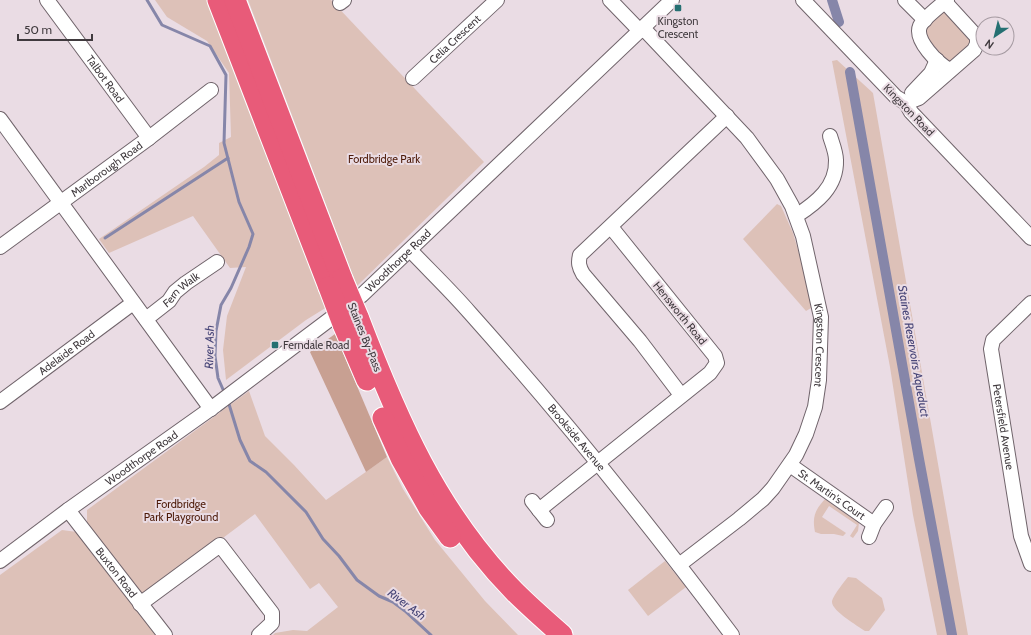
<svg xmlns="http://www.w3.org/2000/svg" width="1031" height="635" viewBox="0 0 1031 635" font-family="Cabin,sans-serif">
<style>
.green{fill:#ddc1b8}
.forest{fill:#c8a092}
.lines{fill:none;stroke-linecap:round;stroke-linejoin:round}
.stream{stroke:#8686a9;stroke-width:3}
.canal{stroke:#8686a9;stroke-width:10}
.minor-casing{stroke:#70646b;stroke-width:16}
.highway-casing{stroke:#fff;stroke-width:23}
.minor{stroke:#fff;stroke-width:14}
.highway{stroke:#e85b79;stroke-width:21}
.highway-bridge-casing{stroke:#fff;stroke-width:23;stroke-linecap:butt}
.highway-bridge{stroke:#e85b79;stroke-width:21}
.poi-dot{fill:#257072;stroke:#eadce4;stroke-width:1.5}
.labels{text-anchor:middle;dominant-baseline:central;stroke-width:4;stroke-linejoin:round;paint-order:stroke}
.poi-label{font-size:11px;fill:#403a3e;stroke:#eadce4}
.street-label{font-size:11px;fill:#403a3e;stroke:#eadce4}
.park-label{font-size:11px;fill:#4d1a08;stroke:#eadce4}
.water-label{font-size:12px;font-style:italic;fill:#484678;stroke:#eadce4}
</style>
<rect width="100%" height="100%" fill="#eadce4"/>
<g class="green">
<path d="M155 0H207L237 70 327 307 306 320 226 380 223 350 227 316 246 267 230 268 193 216 109 253 99 239 204 167 219 155V143L231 137 229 73 207 41 167 17Z"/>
<path d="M248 0H331L484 162 357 286Z"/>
<path d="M941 11 948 13 974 41 954 61 948 62 924 34 923 29Z"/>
<path d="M837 60 873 93 968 635H937L913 515 890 367 832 61Z"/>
<path d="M777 204 781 206 793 233 808 284 811 308 806 311 743 239Z"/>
<path d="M249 391 265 436 294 465 326 500 387 457 403 489 435 540 485 601 518 635H273L275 633 293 630 307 631 338 607 319 583 310 589 255 514 144 597 87 523V510Z"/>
<path d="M825 499 859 523 858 531 853 538 850 536 857 525 829 506 822 517 846 533 843 536 834 534H821L815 532C812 517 815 510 825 499Z"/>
<path d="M62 530 77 532 156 635H0V575Z"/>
<path d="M665 561 686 587 648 616 628 590Z"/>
<path d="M848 577 856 578 882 598 885 610 869 631H865C858 626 832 611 832 602 832 597 844 582 848 577Z"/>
</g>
<path class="forest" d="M335 334 387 457 366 472 310 352Z"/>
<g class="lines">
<g class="stream">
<path d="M147 0 162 25 210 46 226 75 224 143 239 202 253 234 249 247 231 288 221 305 216 331 215 356 218 378 225 394"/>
<path d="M105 238 228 158"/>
<path d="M228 401 240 440 250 461 266 472 306 512 323 539 339 556 357 580 379 596 393 602 405 611 431 635"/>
</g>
<g class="canal">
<path d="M832 0 839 22"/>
<path d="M850 72 919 459 952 635"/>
</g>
<g class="minor-casing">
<g id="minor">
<path id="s1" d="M47 0 149 138"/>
<path d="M610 0 640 31"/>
<path d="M803 0 896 97 906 103 911 112 1031 238"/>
<path d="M905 0 925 20"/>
<path d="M947 0C940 6 923 19 920 26 914 40 938 64 950 70"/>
<path d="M340 3 344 0"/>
<path id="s2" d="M643 28 747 138 777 179 792 206 803 236 821 317 819 380 815 407 806 434 796 455 773 488 763 499 739 519 679 565"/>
<path id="s3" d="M413 78 497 0"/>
<path d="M912 93 931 73 937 60"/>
<path d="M906 103 919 98 974 50 977 44V37L945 2"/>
<path d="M0 119 211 409"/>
<path d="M796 216C816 203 837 187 836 160 836 152 832 143 830 136"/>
<path id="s4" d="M0 247 149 138 211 90"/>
<path id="s5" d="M410 250C430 271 451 291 470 313 562 416 649 524 732 635"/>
<path id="s6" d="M1031 303 993 340 991 349 1021 536 1031 564"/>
<path id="s7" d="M146 319 169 301 175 292 186 283 217 262"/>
<path d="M681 395 640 341 583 274C579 267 578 263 580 255L727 116"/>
<path id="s8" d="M0 402 133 303"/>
<path id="s9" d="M790 465 874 524"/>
<path d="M532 501 547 520"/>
<path id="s10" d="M68 510 165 635"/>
<path d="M539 510 710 373 717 363 715 356 611 227"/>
<path d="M869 537 874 524 886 507"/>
<path id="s11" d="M0 561 68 510 216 405 362 295 672 0"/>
<path d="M140 604 220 545 272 613V623L259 635"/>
</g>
</g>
<g class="highway-casing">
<g id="highway">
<path d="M218 0 329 287"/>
<path d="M235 0 342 279"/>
<path d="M358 317C397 419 437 513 515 592 530 607 546 621 562 635"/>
<path d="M343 324 367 380"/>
<path d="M383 418 401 458 429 508 450 537"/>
</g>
</g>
<use href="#minor" class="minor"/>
<use href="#highway" class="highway"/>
<g class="highway-bridge-casing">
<g id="highway-bridge">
<path d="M342 279 358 317"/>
<path d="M329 287 343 324"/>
</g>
</g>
<use href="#highway-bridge" class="highway-bridge"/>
</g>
<g class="poi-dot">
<rect x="674" y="4" width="8" height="8" rx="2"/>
<rect x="271" y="341" width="8" height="8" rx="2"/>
</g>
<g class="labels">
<g class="poi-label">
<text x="678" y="21">Kingston<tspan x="678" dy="13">Crescent</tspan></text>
<text x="283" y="345" text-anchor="start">Ferndale Road</text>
</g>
<g class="street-label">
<text stroke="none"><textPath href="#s3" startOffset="57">Celia Crescent</textPath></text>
<text stroke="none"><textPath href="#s1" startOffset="98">Talbot Road</textPath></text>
<text transform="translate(909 110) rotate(46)">Kingston Road</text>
<text stroke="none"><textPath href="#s4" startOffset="132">Marlborough Road</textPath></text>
<text stroke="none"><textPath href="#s11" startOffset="499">Woodthorpe Road</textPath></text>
<text stroke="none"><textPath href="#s7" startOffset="46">Fern Walk</textPath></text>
<text transform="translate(680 313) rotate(51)">Hensworth Road</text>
<text transform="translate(365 337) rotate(68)">Staines By-Pass</text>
<text stroke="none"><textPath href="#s2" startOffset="376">Kingston Crescent</textPath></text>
<text stroke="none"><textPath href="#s8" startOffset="83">Adelaide Road</textPath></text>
<text stroke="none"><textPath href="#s6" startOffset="141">Petersfield Avenue</textPath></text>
<text stroke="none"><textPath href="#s5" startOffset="251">Brookside Avenue</textPath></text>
<text stroke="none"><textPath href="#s11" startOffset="175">Woodthorpe Road</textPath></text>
<text stroke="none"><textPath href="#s9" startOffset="51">St. Martin's Court</textPath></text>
<text stroke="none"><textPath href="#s10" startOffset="79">Buxton Road</textPath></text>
</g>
<g class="park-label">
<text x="384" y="159">Fordbridge Park</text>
<text x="181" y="504">Fordbridge<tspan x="181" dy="13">Park Playground</tspan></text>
</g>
<g class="water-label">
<text transform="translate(209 347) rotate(-89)">River Ash</text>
<text transform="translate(914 351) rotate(80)">Staines Reservoirs Aqueduct</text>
<text transform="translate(407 604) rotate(37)">River Ash</text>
</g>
</g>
<g transform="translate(995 36) rotate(215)"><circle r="19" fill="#eadce4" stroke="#a69ba2"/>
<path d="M0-3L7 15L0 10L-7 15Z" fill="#257072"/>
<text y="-6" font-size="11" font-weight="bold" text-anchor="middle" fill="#403a3e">N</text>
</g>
<path d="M18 34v6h74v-6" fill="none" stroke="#403a3e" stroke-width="2"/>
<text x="24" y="34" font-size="12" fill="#403a3e" stroke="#eadce4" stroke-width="3" paint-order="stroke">50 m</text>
</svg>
